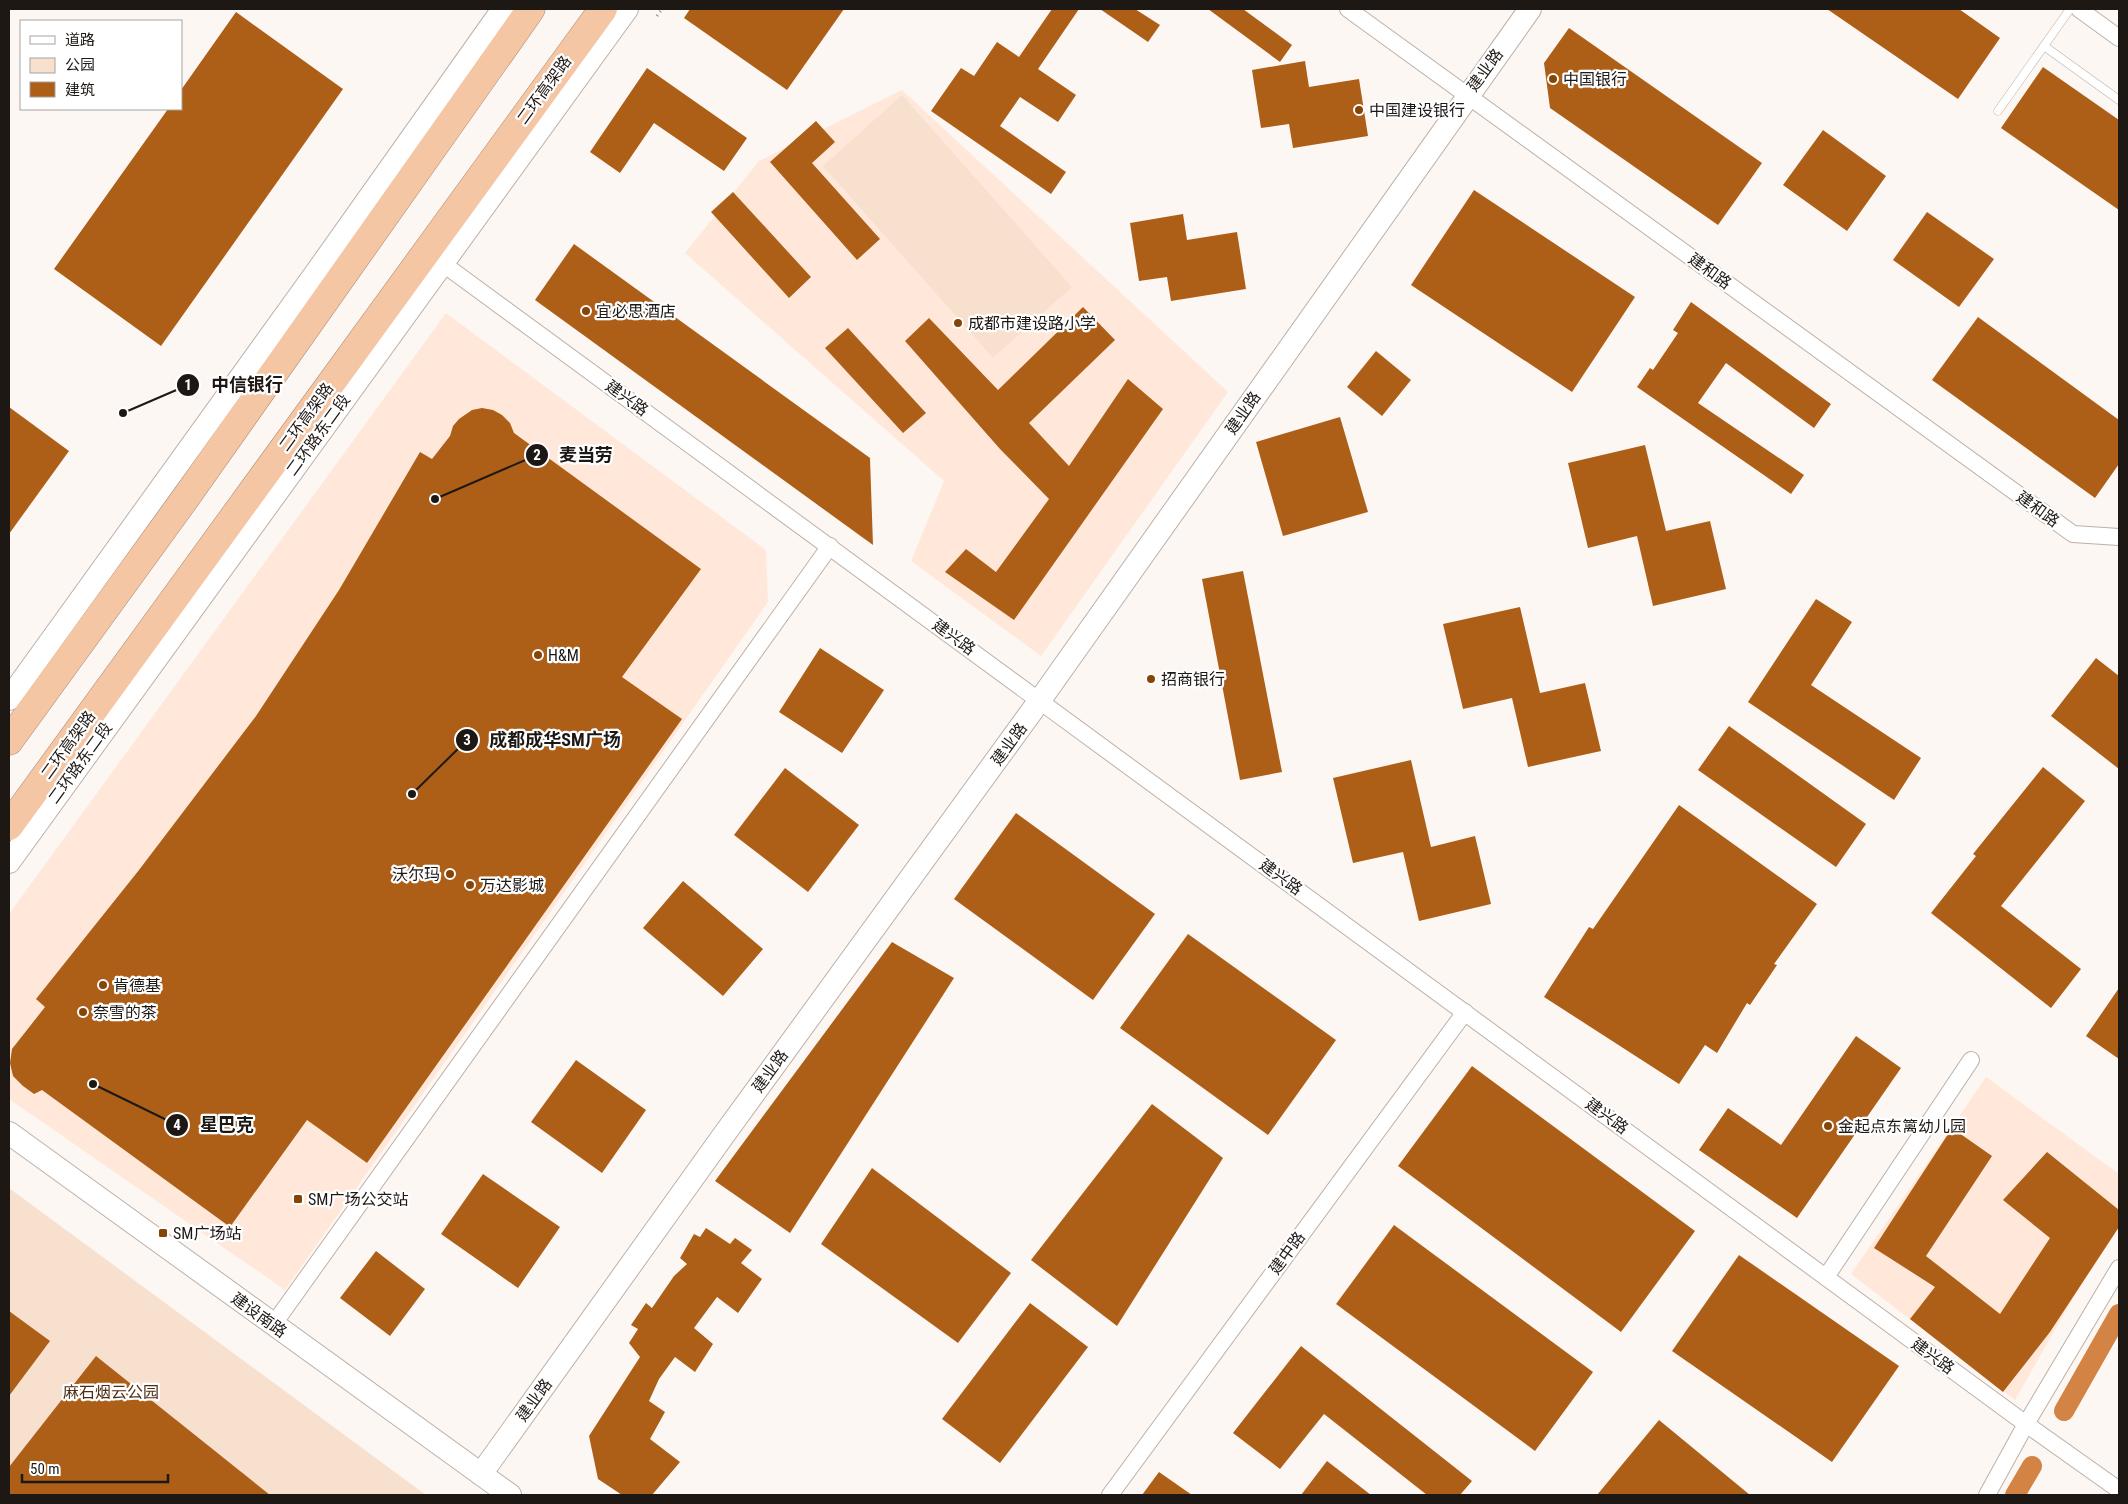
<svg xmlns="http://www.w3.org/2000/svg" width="2128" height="1504" viewBox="0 0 2128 1504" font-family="'Roboto Condensed','Noto Sans SC',sans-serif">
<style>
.built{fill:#ffe8d9}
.green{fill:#f8e0cf}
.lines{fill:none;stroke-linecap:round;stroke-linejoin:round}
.canal{stroke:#d38343;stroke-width:20}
.building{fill:#ad5f18}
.lane-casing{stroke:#beb0a6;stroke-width:9}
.street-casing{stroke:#beb0a6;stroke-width:18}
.secondary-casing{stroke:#beb0a6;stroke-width:24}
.highway-casing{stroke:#aa8972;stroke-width:29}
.path{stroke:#8d8783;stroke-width:3;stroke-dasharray:1 4;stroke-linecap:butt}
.lane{stroke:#fff;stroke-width:8}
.street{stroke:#fff;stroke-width:16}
.secondary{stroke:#fff;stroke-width:22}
.highway{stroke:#f5c6a4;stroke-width:28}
.poi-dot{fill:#844507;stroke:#fff;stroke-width:2}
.labels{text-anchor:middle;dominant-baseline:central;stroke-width:4.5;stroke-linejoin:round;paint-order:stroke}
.street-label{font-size:16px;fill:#1e1815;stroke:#fff}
.poi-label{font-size:16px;fill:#1e1815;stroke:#fff;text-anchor:start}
.park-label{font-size:16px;fill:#4e2d12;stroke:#fff}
.leader{fill:none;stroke:#1e1815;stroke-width:2}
.callout-dot{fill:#1e1815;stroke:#fff;stroke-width:2}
.mark-label{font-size:15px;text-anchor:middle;font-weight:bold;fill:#fff}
.callout-label{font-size:18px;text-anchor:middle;font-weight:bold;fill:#1e1815;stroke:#fff;stroke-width:4.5;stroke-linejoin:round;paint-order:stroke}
</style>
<rect width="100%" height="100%" fill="#fdf7f3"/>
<g class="built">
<path d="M902 90 1228 392 1041 656 911 561 944 481 685 253 759 161Z"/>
<path d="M446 313 766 550 768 602 285 1290 9 1099V914Z"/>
<path d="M1986 1077 2119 1174V1218L2015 1400 1851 1274Z"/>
</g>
<g class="green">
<path d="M902 95 1072 287 993 358 823 166Z"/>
<path d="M9 1188 426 1495H9Z"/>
</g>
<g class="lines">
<g class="canal">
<path d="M2064 1411 2119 1314"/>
<path d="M2015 1495 2032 1466"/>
</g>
</g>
<g class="building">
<path d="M690 9H844L787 90 684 18Z"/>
<path d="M1052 9H1079L1038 69 1076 95 1058 122 1020 97 1000 126 1066 172 1051 194 931 111 961 68 974 76 997 42 1019 57Z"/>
<path d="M1100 9H1135L1160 25 1148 42Z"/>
<path d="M1208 9H1243L1292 45 1280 62Z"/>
<path d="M1827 9H1959L2000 38 1958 99Z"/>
<path d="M236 12 343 89 161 346 54 269 168 109H181V90Z"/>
<path d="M1569 28 1762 163 1718 225 1550 108 1544 63Z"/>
<path d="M1305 61 1309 87 1359 79 1368 136 1293 148 1289 124 1261 128 1252 70Z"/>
<path d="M2043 67 2119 120V210L2001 128Z"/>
<path d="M647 68 747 138 724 171 654 123 620 173 590 152Z"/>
<path d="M816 121 835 142 812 163 880 239 857 260 770 162Z"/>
<path d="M1823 130 1886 176 1847 231 1783 185Z"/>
<path d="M1474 190 1635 297 1572 392 1411 285Z"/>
<path d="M733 192 811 277 789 298 711 212Z"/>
<path d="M1927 212 1994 259 1959 307 1893 260Z"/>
<path d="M1183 214 1187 240 1237 232 1246 289 1171 301 1167 277 1139 281 1130 223Z"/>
<path d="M574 244 870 458 873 545 535 300Z"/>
<path d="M1691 302 1831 404 1814 428 1726 363 1698 403 1804 475 1791 494 1637 387 1650 368 1653 370 1678 333 1673 330Z"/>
<path d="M1083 307 1115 340 1029 423 1069 466 1128 379 1163 409 1014 620 945 572 966 549 996 572 1049 499 1000 449 905 341 929 318 998 390Z"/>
<path d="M1978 317 2119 420V464L2095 498 1932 380Z"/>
<path d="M848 328 926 413 903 433 825 348Z"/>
<path d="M1376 351 1411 380 1382 416 1347 387Z"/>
<path d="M9 407 69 451 9 534Z"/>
<path d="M482 408 493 410 502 415 510 423 514 433 701 569 622 677 682 719 367 1163 307 1120 230 1227 42 1090 34 1094 23 1086 13 1076 10 1063 12 1049 45 1007 36 999 139 870 256 716 339 590 420 452 432 459 450 436 453 426 459 419 472 410Z"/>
<path d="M1340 417 1368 512 1283 536 1256 442Z"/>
<path d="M1645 445 1666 531 1710 521 1726 589 1653 606 1637 536 1588 548 1568 463Z"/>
<path d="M1243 571 1282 772 1240 780 1202 579Z"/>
<path d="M1816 599 1852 622 1811 685 1921 758 1894 800 1748 702Z"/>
<path d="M1520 607 1540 693 1585 683 1601 751 1528 767 1512 698 1463 709 1443 624Z"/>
<path d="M820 648 884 690 842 753 779 712Z"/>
<path d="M2096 658 2119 676V769L2051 716Z"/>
<path d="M1729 726 1866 824 1836 867 1698 770Z"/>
<path d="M1411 760 1431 847 1475 836 1491 904 1419 921 1403 852 1353 863 1333 778Z"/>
<path d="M2043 767 2085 801 2001 906 2081 969 2051 1008 1931 913 1976 856 1973 854Z"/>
<path d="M785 768 859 825 808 892 734 835Z"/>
<path d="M1679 805 1817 904 1774 964 1777 965 1750 1005 1747 1003 1717 1053 1705 1045 1679 1084 1544 997 1589 927 1593 929Z"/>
<path d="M1016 813 1155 914 1093 1000 954 899Z"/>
<path d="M683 881 763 949 723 996 643 928Z"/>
<path d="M1188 934 1336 1040 1268 1135 1120 1028Z"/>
<path d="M892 942 954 978 790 1233 715 1181Z"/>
<path d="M2119 988V1059L2086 1036Z"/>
<path d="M1856 1036 1901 1068 1797 1218 1699 1150 1728 1108 1781 1145Z"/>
<path d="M576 1060 646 1110 602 1173 531 1122Z"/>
<path d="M1472 1066 1695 1231 1621 1332 1398 1166Z"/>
<path d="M1152 1104 1223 1158 1117 1326 1031 1260Z"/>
<path d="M1952 1128 1992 1156 1926 1256 2000 1314 2050 1238 2003 1200 2047 1152 2119 1210V1227L2050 1332 2003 1392 1910 1319 1935 1287 1874 1248Z"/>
<path d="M872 1168 1011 1273 958 1343 821 1244Z"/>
<path d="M483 1174 560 1227 518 1288 441 1234Z"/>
<path d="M1394 1225 1593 1372 1535 1451 1336 1304Z"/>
<path d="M706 1228 730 1244 735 1238 752 1250 741 1263 762 1279 738 1313 717 1297 694 1328 713 1344 695 1372 675 1357 659 1379 649 1401 665 1412 650 1439 680 1462 652 1495H622L598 1479 589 1436 640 1357 629 1343 638 1329 631 1325 646 1303 652 1308 674 1276 687 1264 680 1258 694 1234 700 1237Z"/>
<path d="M376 1251 425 1289 390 1336 340 1298Z"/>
<path d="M1739 1255 1899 1366 1832 1462 1672 1351Z"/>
<path d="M1030 1303 1088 1347 1000 1463 942 1419Z"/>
<path d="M9 1311 50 1341 9 1396Z"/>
<path d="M1301 1346 1472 1481 1460 1495H1427L1324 1414 1280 1469 1233 1433Z"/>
<path d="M96 1356 270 1495H9V1467Z"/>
<path d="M1659 1420 1750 1495H1597Z"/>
<path d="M1327 1461 1371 1495H1301Z"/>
<path d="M1159 1472 1192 1495H1142Z"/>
</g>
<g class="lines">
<g class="lane-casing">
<g id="lane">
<path d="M2044 46 2119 100"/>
<path d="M1998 111 2070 9"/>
</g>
</g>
<g class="street-casing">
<g id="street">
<path d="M1348 9 2073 534 2119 537"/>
<path d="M2079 9 2119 38"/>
<path d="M442 263 2026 1424 2119 1490"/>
<path d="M1826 1277 1971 1060"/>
<path d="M273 1325 830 546"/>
<path d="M1110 1495 1465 1012"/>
<path d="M1987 1495 2026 1424 2119 1268"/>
</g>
</g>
<g class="secondary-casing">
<g id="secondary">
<path d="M9 699 313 277 503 9"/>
<path d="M9 862 627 9"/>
<path d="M9 1133 510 1495"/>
<path d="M481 1474 723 1136 1040 700 1530 9"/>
</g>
</g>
<g class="highway-casing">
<g id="highway">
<path d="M9 741 182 503 531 9"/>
<path d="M9 826 603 9"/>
</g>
</g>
<path class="path" d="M657 16 662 9"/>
<use href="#lane" class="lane"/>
<use href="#street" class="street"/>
<use href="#secondary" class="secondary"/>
<use href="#highway" class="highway"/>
</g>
<g class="poi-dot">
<circle cx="1553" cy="79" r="5"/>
<circle cx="1359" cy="110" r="5"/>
<circle cx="586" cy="311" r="5"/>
<circle cx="958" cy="323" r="5"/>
<circle cx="538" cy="655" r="5"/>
<circle cx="1151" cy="679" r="5"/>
<circle cx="450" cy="874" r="5"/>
<circle cx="470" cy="885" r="5"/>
<circle cx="103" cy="985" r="5"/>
<circle cx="83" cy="1012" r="5"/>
<circle cx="1828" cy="1126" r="5"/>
<rect x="293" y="1194" width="10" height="10" rx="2.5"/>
<rect x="158" y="1228" width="10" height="10" rx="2.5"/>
</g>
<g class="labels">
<g class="street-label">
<text transform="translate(1485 70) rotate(-54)">建业路</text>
<text transform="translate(544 90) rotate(-54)">二环高架路</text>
<text transform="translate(1710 271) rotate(36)">建和路</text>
<text transform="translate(627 398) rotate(36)">建兴路</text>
<text transform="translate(1243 413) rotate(-55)">建业路</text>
<text transform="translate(306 417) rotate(-54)">二环高架路</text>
<text transform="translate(318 435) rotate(-54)">二环路东二段</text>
<text transform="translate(2038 509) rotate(36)">建和路</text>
<text transform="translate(954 637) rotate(36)">建兴路</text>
<text transform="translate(1009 744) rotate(-54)">建业路</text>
<text transform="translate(68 745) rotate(-54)">二环高架路</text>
<text transform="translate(80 763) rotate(-54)">二环路东二段</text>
<text transform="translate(1281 877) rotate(36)">建兴路</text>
<text transform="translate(770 1071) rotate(-54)">建业路</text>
<text transform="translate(1607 1116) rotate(36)">建兴路</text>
<text transform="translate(1287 1253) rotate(-54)">建中路</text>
<text transform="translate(259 1315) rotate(36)">建设南路</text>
<text transform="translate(1933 1356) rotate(36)">建兴路</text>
<text transform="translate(534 1400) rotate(-54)">建业路</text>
</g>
<g class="poi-label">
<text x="1563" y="79">中国银行</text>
<text x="1369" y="110">中国建设银行</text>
<text x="596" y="311">宜必思酒店</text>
<text x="968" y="323">成都市建设路小学</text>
<text x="548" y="655">H&amp;M</text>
<text x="1161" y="679">招商银行</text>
<text x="440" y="874" text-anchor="end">沃尔玛</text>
<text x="480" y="885">万达影城</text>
<text x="113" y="985">肯德基</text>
<text x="93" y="1012">奈雪的茶</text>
<text x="1838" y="1126">金起点东篱幼儿园</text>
<text x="308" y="1199">SM广场公交站</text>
<text x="173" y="1233">SM广场站</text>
</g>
<g class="park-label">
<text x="111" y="1392">麻石烟云公园</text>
</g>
</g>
<path class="leader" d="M123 413L188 385M435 499L537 455M412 794L467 740M93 1084L177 1125"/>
<g class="callout-dot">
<circle cx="123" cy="413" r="5"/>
<circle cx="435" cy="499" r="5"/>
<circle cx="412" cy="794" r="5"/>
<circle cx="93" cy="1084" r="5"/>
<circle cx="188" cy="385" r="12"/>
<circle cx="537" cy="455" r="12"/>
<circle cx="467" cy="740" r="12"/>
<circle cx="177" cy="1125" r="12"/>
</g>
<g class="mark-label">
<text x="188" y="390">1</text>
<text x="537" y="460">2</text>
<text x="467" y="745">3</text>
<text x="177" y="1130">4</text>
</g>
<g class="callout-label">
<text x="247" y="391">中信银行</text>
<text x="586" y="461">麦当劳</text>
<text x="555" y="746">成都成华SM广场</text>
<text x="227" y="1131">星巴克</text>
</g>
<rect width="2128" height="1504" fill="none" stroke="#1e1815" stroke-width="20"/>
<rect x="20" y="20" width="162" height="90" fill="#ffffff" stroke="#a5a3a1"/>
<rect x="30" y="36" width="25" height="8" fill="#ffffff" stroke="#a5a3a1"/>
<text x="65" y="45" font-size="15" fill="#1e1815">道路</text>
<rect x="30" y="58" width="25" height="15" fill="#f8e0cf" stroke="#a5a3a1"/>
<text x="65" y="70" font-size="15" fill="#1e1815">公园</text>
<rect x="30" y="82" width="25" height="15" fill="#ad5f18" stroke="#a5a3a1"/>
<text x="65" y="95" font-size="15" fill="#1e1815">建筑</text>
<path d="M22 1474v8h146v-8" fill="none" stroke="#1e1815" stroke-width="2.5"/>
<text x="30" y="1474" font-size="15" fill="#1e1815" stroke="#ffffff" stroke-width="4" paint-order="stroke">50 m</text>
</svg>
